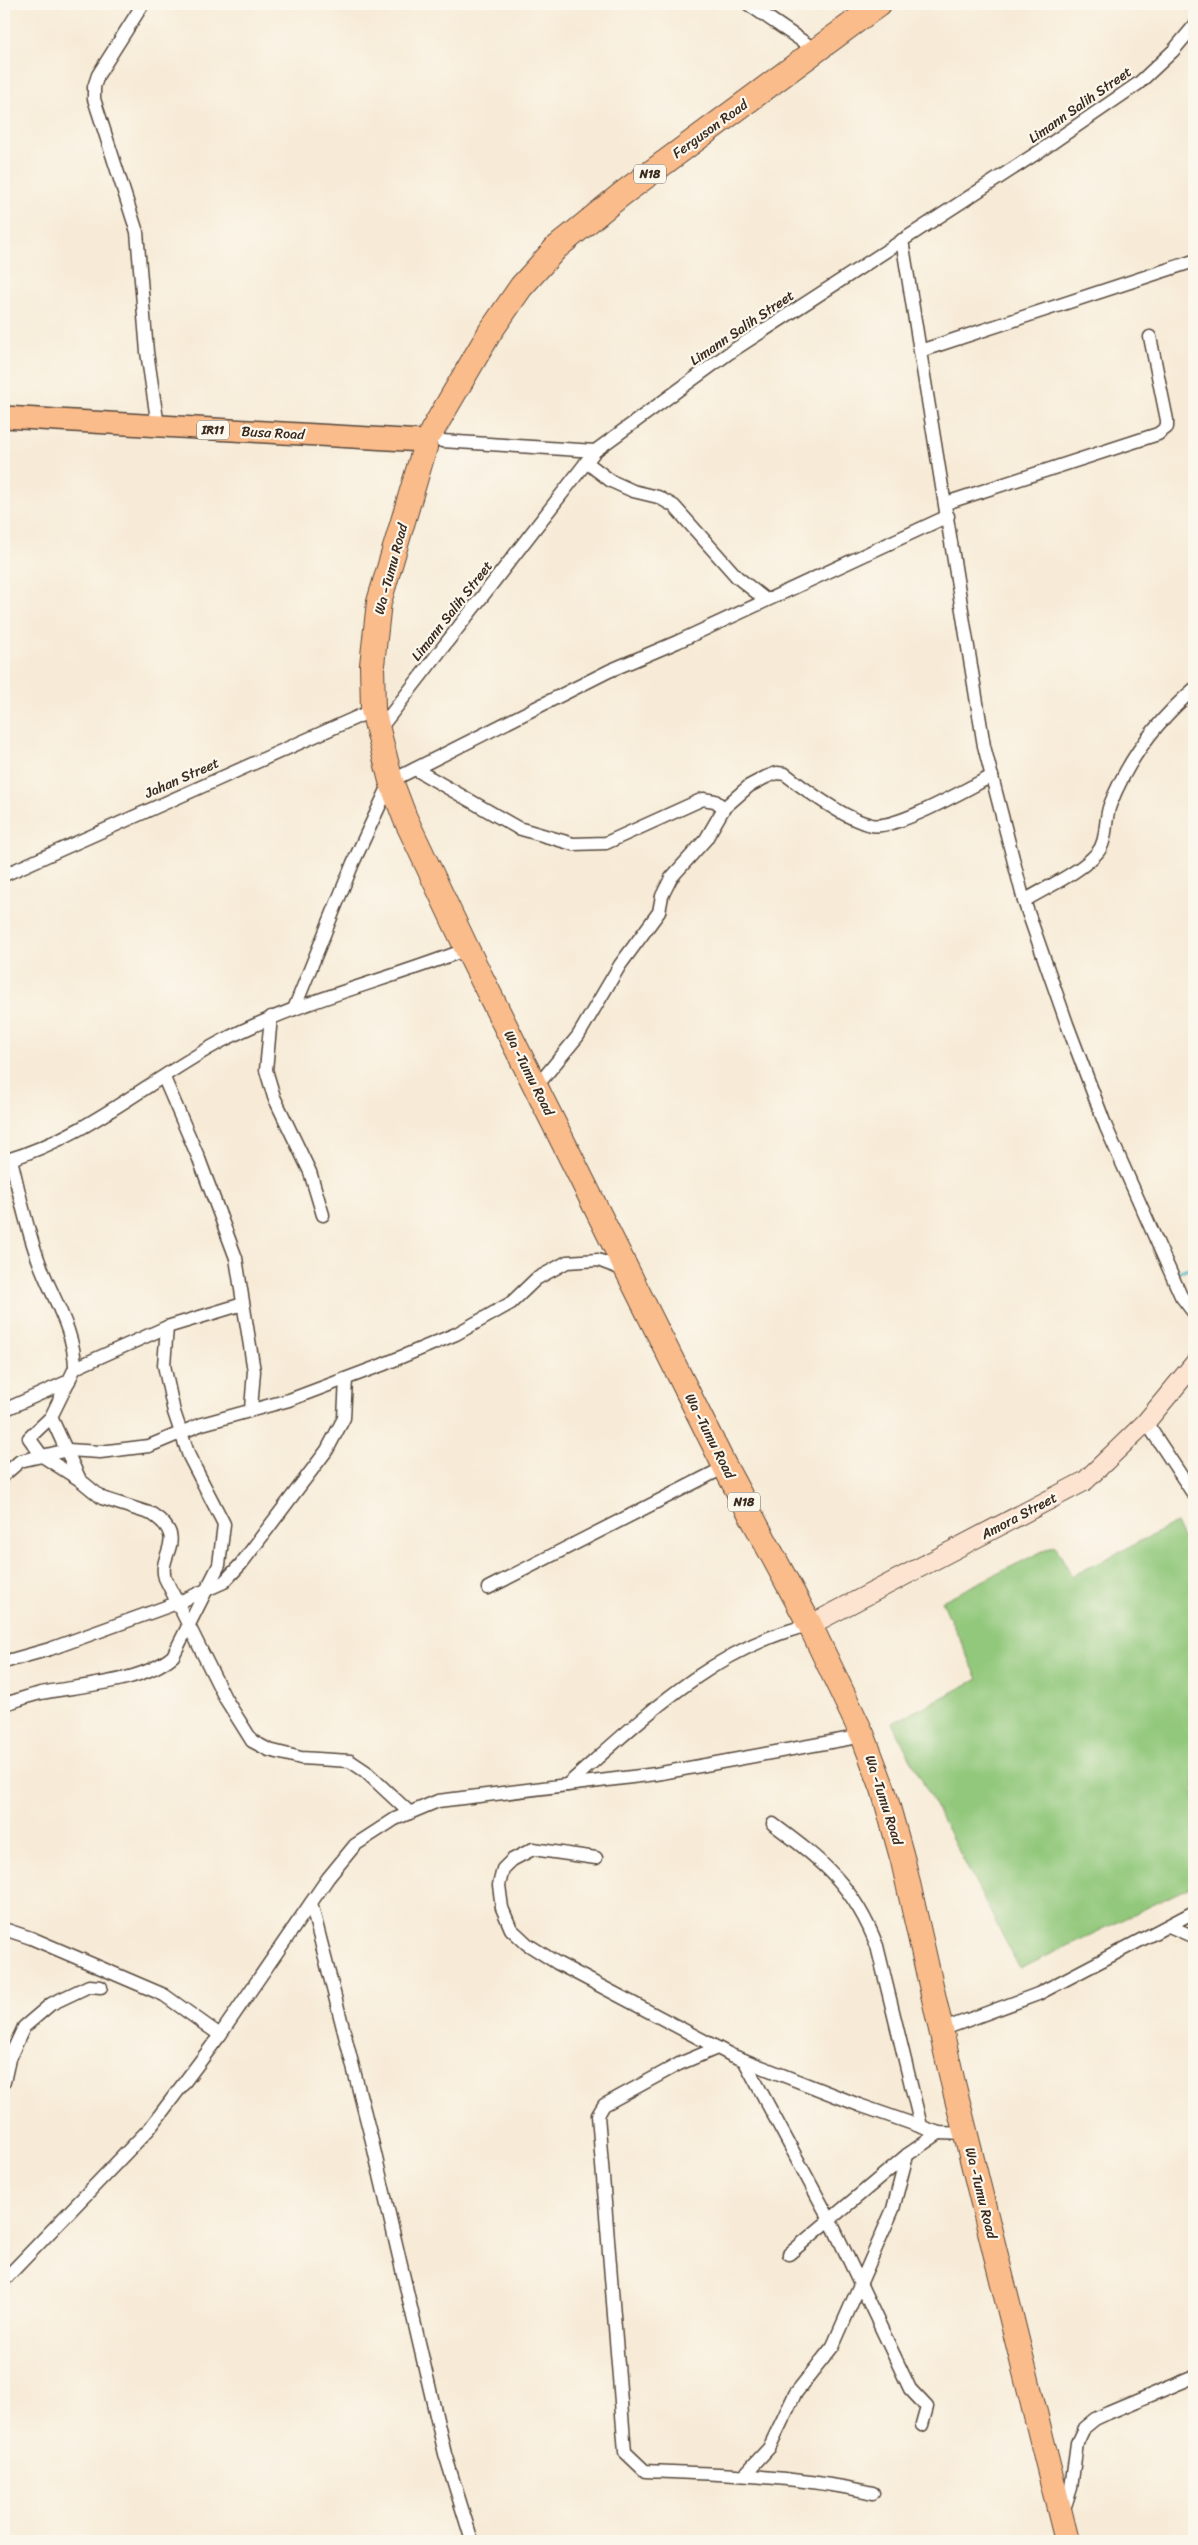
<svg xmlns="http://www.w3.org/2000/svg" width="1198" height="2545" viewBox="0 0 1198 2545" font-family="Sriracha,sans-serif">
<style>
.green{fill:#92c87b;stroke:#66794c}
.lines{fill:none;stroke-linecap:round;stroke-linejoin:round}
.stream{stroke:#4cb8c8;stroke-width:3}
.street-casing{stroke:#57473a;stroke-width:15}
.secondary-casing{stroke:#57473a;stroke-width:21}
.primary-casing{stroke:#57473a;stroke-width:24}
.highway-casing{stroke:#57473a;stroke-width:26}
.street{stroke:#fff;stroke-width:12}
.secondary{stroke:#fde4d1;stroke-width:19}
.primary{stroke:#fabc8b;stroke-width:21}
.highway{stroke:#fabc8b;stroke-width:24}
.labels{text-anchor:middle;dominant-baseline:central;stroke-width:4.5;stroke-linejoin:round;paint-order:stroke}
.shield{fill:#fbf7ec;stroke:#75685c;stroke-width:1}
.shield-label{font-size:12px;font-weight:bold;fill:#3b2a1e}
.street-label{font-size:14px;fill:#3b2a1e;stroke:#fbf7ec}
</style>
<rect width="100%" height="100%" fill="#fbf7ec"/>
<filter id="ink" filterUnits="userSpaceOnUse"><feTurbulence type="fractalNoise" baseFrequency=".02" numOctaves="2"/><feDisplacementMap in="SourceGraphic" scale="10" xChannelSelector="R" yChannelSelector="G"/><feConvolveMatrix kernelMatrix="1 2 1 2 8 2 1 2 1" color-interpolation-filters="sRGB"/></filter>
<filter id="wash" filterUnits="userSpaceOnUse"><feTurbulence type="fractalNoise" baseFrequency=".0096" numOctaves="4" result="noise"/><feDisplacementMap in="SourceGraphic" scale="20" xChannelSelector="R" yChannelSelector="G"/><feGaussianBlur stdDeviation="1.12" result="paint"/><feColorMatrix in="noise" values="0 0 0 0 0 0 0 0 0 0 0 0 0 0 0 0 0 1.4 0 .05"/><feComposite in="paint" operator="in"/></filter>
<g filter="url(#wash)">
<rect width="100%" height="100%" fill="#f7ebd7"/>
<path class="green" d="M1176 1523 1194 1561V1885L1020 1969 892 1723 978 1679 942 1601 1055 1545 1072 1576Z"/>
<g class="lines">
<path class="stream" d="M1178 1272 1194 1266"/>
</g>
</g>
<g filter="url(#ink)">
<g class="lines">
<g class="street-casing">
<g id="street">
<path d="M143 4 98 75 94 87V99L137 232 147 352 158 426"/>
<path d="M748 4 817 51"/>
<path d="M902 240 984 746 1024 901 1067 1024 1106 1127 1181 1296 1194 1313"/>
<path d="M920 351 1194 261"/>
<path d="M442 441 595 451"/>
<path d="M586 462 611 481 633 491 658 497 674 506 737 577 766 600"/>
<path d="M946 503 1158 434 1167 427V420L1150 337"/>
<path d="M378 731 595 451 729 353 1043 149 1139 83 1173 51 1194 26"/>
<path d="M415 769 518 828 573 844 606 843 703 799 715 801 724 808"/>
<path d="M4 875 373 710"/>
<path d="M1024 901C1045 888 1081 872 1097 853 1108 841 1104 820 1110 805 1128 759 1157 721 1194 689"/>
<path d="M294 1009 353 863 391 781 609 671 677 642 948 516"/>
<path d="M271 1017 266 1070 274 1097 310 1172 323 1215"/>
<path d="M164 1078 199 1159 236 1258 254 1371 251 1409"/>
<path d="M536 1087 578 1036 620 965 659 912 662 896 671 878 706 839 724 808 749 786 766 777 777 773 785 774C807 791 845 819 871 825 895 831 968 788 992 776"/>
<path d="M11 1159C19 1192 26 1227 38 1259 50 1294 75 1330 75 1368L51 1417 29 1438 42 1456 80 1480 102 1498 152 1514C190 1539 157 1554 165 1578L225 1698 252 1741 269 1750 301 1758 350 1761 365 1771 410 1813"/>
<path d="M4 1161C89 1136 147 1081 222 1041 300 1000 386 981 467 949"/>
<path d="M75 1368 167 1327 243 1304"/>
<path d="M4 1410 69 1381"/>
<path d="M51 1417 80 1480"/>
<path d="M1146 1422 1194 1495"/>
<path d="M4 1475 20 1461 68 1450 100 1452 149 1446 202 1424 289 1400 382 1365 456 1334 511 1303 536 1279 567 1262 598 1260 627 1271"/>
<path d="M488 1588 725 1467"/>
<path d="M4 1662 50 1649 177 1603 224 1582 241 1564 327 1450 344 1418 346 1379"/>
<path d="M4 1704C16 1701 28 1696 41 1693 82 1685 141 1683 173 1656L219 1565 224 1524 189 1456 174 1412 164 1365 167 1327"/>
<path d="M567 1785C640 1721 713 1647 810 1625"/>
<path d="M773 1824C823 1861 854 1886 877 1946L921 2126"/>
<path d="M596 1858 533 1849 512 1860 503 1869 499 1885 502 1908 511 1929 527 1944 557 1963 731 2055 859 2105 939 2133 966 2134"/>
<path d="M311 1903 372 2141 445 2454 472 2541"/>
<path d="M1169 1926 1194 1937"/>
<path d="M4 1929 31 1938 164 1995 220 2035"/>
<path d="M941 2030 1038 1994 1194 1912"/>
<path d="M717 2048 679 2064 604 2105 598 2115 625 2452 645 2471C721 2474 799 2476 873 2493"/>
<path d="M744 2060 831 2222 910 2389 927 2407 922 2425"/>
<path d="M4 2082 9 2059 24 2027 51 2004 89 1986 101 1987"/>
<path d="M789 2254 907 2155 939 2133"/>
<path d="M4 2280 150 2128 220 2035 328 1878 355 1845 395 1819 438 1801 656 1774 863 1736"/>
<path d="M744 2475 769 2448 795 2394 833 2346 893 2209 907 2155"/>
<path d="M1063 2512 1071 2488 1077 2443 1084 2428 1095 2419 1108 2413 1194 2377"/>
</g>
</g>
<g class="secondary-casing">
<path id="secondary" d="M810 1625 1085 1481 1146 1422 1194 1364"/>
</g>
<g class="primary-casing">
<path id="primary" d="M4 417 423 441"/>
</g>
<g class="highway-casing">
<g id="highway">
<path d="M432 431 490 332 521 287 556 248 622 194 879 4"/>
<path d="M425 447 379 602 372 665 373 710 391 781 405 818 467 949 725 1467 810 1625 863 1736 883 1789 903 1861 953 2083 1067 2541"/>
</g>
</g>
<use href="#street" class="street"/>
<use href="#secondary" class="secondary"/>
<use href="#primary" class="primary"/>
<use href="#highway" class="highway"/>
</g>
</g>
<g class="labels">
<g class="shield">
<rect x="634" y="164.5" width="32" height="19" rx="4"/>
<rect x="197" y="420.5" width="32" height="19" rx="4"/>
<rect x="728" y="1492.5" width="32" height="19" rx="4"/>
</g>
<g class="shield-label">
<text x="650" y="174">N18</text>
<text x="213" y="430">IR11</text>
<text x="744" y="1502">N18</text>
</g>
<g class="street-label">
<text transform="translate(1080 105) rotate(-35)">Limann Salih Street</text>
<text transform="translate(710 129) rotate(-36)">Ferguson Road</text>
<text transform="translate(742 328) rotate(-34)">Limann Salih Street</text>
<text transform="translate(273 433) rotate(3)">Busa Road</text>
<text transform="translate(391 569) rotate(-75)">Wa -Tumu Road</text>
<text transform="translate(452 611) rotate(-52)">Limann Salih Street</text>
<text transform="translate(182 778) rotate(-24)">Jahan Street</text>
<text transform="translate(529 1073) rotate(63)">Wa -Tumu Road</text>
<text transform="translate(710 1436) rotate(63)">Wa -Tumu Road</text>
<text transform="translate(1019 1516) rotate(-28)">Amora Street</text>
<text transform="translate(884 1800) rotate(72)">Wa -Tumu Road</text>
<text transform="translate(981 2193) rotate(76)">Wa -Tumu Road</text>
</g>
</g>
<rect width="1198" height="2545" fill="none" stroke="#fbf7ec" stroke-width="20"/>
</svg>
